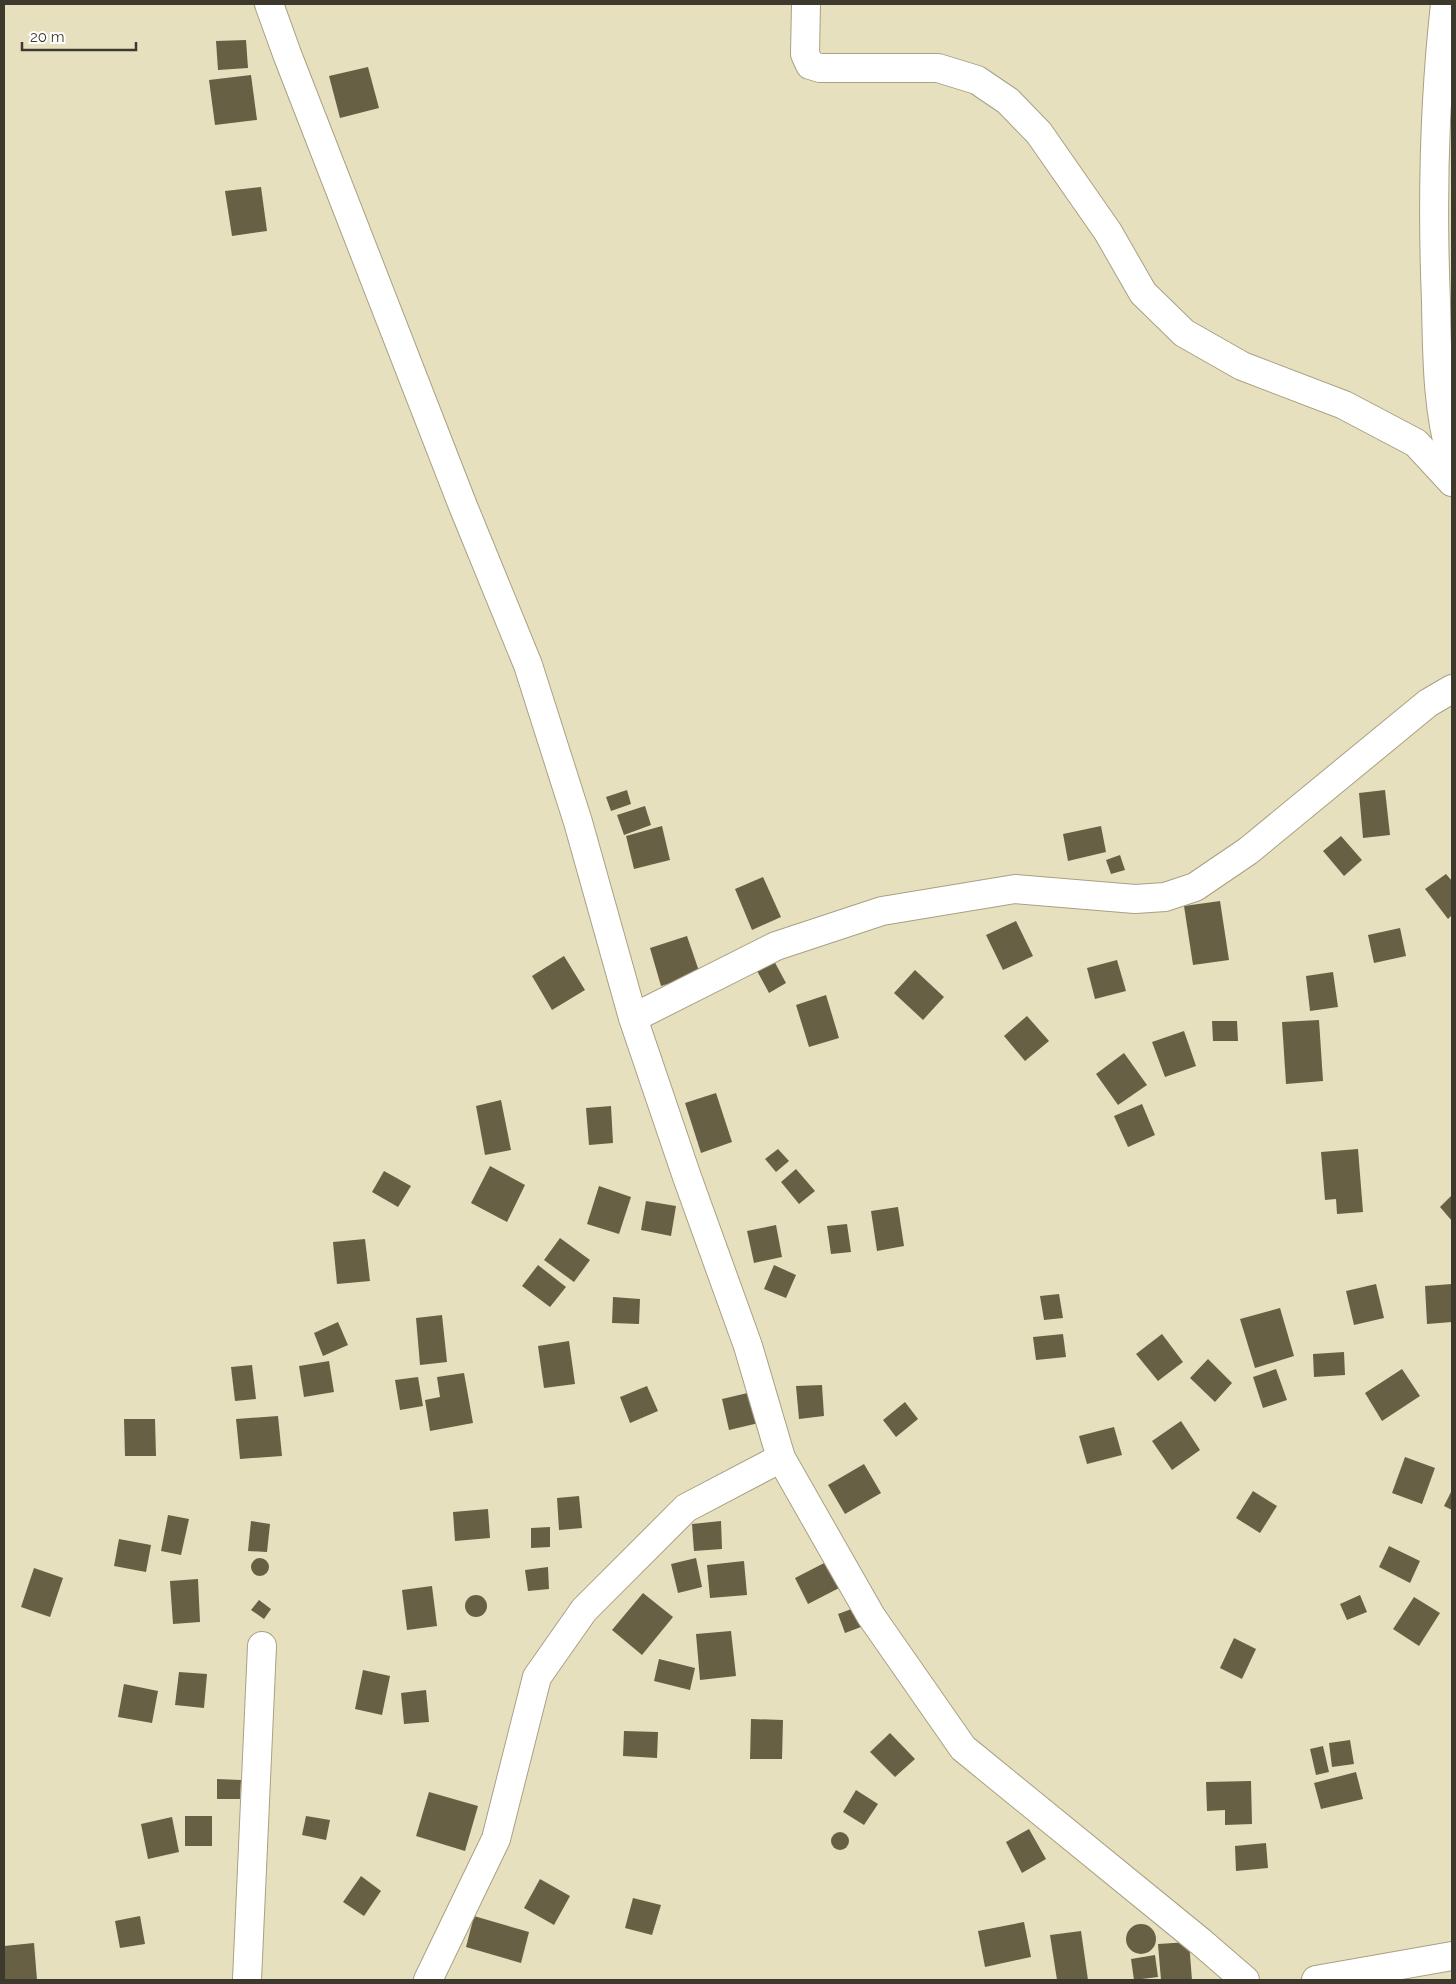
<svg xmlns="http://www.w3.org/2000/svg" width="1456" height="1984" viewBox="0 0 1456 1984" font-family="Raleway,sans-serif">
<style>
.building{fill:#676044}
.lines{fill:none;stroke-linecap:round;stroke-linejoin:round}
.minor-casing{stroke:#a8a182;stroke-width:30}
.minor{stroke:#fff;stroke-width:28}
</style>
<rect width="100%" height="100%" fill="#e7e0bf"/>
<g class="building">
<path d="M246 40 248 68 218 70 216 41Z"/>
<path d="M368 67 379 108 340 118 329 76Z"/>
<path d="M251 75 257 120 215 125 209 80Z"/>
<path d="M261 187 267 231 232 236 225 191Z"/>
<path d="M627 790 631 804 611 811 606 797Z"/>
<path d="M1385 790 1390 835 1363 838 1359 793Z"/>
<path d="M645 806 651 825 624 835 617 815Z"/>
<path d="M662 826 670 860 634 869 626 836Z"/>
<path d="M1101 826 1106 852 1068 861 1063 834Z"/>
<path d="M1341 836 1362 860 1344 876 1323 851Z"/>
<path d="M1120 855 1125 870 1111 874 1106 860Z"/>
<path d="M1446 874 1452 881V915L1448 919 1425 889Z"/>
<path d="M763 877 781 917 752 930 735 889Z"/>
<path d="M1220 901 1229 960 1193 965 1184 906Z"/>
<path d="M1016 921 1033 956 1003 970 986 935Z"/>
<path d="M1400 928 1406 956 1374 963 1368 935Z"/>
<path d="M687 936 700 974 661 986 650 948Z"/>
<path d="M564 956 585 990 552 1010 532 976Z"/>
<path d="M773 959 786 983 769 993 756 969Z"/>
<path d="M1117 960 1126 991 1095 999 1087 968Z"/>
<path d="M915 970 944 997 923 1020 894 993Z"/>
<path d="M1333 972 1338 1007 1310 1011 1306 976Z"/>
<path d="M826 995 839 1038 809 1047 796 1005Z"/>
<path d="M1027 1016 1049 1041 1025 1061 1004 1036Z"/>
<path d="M1319 1020 1323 1081 1286 1084 1282 1022Z"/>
<path d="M1212 1021H1237L1238 1041H1213Z"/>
<path d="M1184 1031 1196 1066 1165 1077 1152 1042Z"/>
<path d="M1124 1053 1147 1085 1118 1105 1096 1074Z"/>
<path d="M716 1093 732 1142 701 1153 685 1103Z"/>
<path d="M501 1100 511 1150 485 1155 476 1106Z"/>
<path d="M1142 1104 1155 1135 1128 1147 1114 1116Z"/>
<path d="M611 1106 613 1143 589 1145 586 1108Z"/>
<path d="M778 1149 789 1161 776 1172 765 1159Z"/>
<path d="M1358 1149 1363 1212 1337 1214 1336 1199 1325 1200 1321 1152Z"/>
<path d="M490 1166 525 1185 507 1222 471 1203Z"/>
<path d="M796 1169 815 1191 799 1204 781 1182Z"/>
<path d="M384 1171 411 1186 398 1207 372 1192Z"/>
<path d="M599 1186 631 1197 619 1234 587 1224Z"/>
<path d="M1452 1195V1221L1440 1207Z"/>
<path d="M646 1201 676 1206 671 1236 641 1230Z"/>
<path d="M898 1207 904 1246 877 1251 871 1211Z"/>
<path d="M847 1224 851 1252 831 1254 827 1226Z"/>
<path d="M776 1225 782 1257 754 1263 747 1231Z"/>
<path d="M560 1238 590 1260 574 1282 544 1260Z"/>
<path d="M365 1239 370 1281 337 1284 333 1242Z"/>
<path d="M538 1265 566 1287 550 1307 522 1286Z"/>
<path d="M774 1265 796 1275 786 1298 764 1289Z"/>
<path d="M1376 1284 1384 1318 1354 1325 1346 1291Z"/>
<path d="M1452 1284V1322L1427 1324 1425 1286Z"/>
<path d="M1059 1294 1063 1318 1044 1320 1040 1296Z"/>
<path d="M613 1297 640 1299 639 1324 612 1323Z"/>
<path d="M1280 1308 1294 1356 1255 1368 1240 1319Z"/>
<path d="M442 1315 447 1362 420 1365 416 1318Z"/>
<path d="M338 1322 348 1345 323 1356 314 1333Z"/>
<path d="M1063 1334 1066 1357 1036 1360 1033 1337Z"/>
<path d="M1162 1334 1183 1362 1158 1381 1136 1354Z"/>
<path d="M569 1341 575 1384 544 1388 538 1346Z"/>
<path d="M1344 1352 1345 1375 1314 1377 1313 1354Z"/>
<path d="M1208 1359 1232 1383 1215 1402 1190 1378Z"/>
<path d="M329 1361 334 1392 304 1397 299 1366Z"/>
<path d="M252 1365 256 1399 235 1401 231 1367Z"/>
<path d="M1276 1369 1287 1400 1263 1408 1253 1377Z"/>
<path d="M1402 1369 1420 1396 1382 1421 1365 1393Z"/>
<path d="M464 1373 473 1423 430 1431 425 1400 440 1397 437 1377Z"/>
<path d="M418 1377 423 1406 400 1410 395 1380Z"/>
<path d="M822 1385 824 1416 799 1419 796 1386Z"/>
<path d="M647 1386 658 1411 630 1423 620 1397Z"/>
<path d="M756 1391 763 1422 729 1430 722 1399Z"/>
<path d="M905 1402 918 1419 896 1437 883 1420Z"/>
<path d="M278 1416 282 1456 240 1459 236 1419Z"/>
<path d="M124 1419H155L156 1456H125Z"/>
<path d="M1181 1421 1200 1450 1172 1470 1152 1441Z"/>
<path d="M1114 1427 1122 1455 1087 1464 1079 1436Z"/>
<path d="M1405 1457 1435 1468 1422 1504 1392 1493Z"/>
<path d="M864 1464 881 1493 845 1514 828 1485Z"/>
<path d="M1452 1490V1510L1444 1506Z"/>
<path d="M1253 1491 1277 1506 1260 1533 1236 1518Z"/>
<path d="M579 1496 582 1528 559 1530 557 1498Z"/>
<path d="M488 1509 490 1538 455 1541 453 1512Z"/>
<path d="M168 1515 189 1519 181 1555 161 1551Z"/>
<path d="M251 1521 270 1524 267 1552 248 1551Z"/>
<path d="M721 1521 722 1549 694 1551 692 1524Z"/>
<path d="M550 1527V1547L531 1548V1528Z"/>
<path d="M119 1539 151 1545 146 1572 114 1566Z"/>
<path d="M1389 1546 1420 1561 1410 1583 1379 1567Z"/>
<path d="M696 1558 702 1587 678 1593 671 1564Z"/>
<circle cx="260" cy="1567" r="9"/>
<path d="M830 1560 843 1586 808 1604 795 1578Z"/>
<path d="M744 1561 747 1595 710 1598 707 1565Z"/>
<path d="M548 1567 549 1589 528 1591 525 1570Z"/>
<path d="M34 1568 63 1578 50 1617 21 1607Z"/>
<path d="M198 1579 200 1622 173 1624 170 1581Z"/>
<path d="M432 1586 437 1626 407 1630 402 1590Z"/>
<path d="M643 1593 673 1617 642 1655 612 1630Z"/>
<path d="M1360 1595 1367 1612 1347 1620 1340 1604Z"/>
<circle cx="476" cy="1606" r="11"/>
<path d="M1414 1597 1440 1613 1419 1646 1393 1629Z"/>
<path d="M259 1600 271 1609 264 1619 251 1610Z"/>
<path d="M854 1608 861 1627 845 1633 838 1614Z"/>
<path d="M731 1631 736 1676 700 1680 696 1634Z"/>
<path d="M1234 1638 1256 1649 1242 1679 1220 1668Z"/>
<path d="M659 1659 695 1668 690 1690 654 1681Z"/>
<path d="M363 1670 390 1676 382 1715 355 1709Z"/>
<path d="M179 1672 207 1674 204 1708 175 1705Z"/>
<path d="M124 1684 158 1691 152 1723 118 1717Z"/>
<path d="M426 1690 429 1722 404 1724 401 1693Z"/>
<path d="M751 1719 783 1720 782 1759H750Z"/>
<path d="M624 1731 658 1732 657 1758 623 1756Z"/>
<path d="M890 1733 915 1759 895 1777 870 1752Z"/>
<path d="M1350 1740 1354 1764 1332 1767 1329 1743Z"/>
<path d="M1323 1746 1329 1772 1316 1775 1310 1749Z"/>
<path d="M1356 1772 1363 1799 1321 1809 1314 1783Z"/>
<path d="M217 1779 241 1780 240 1799H217Z"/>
<path d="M1251 1781 1252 1824 1225 1825V1810L1207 1811 1206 1782Z"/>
<path d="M856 1790 878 1804 864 1825 843 1812Z"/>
<path d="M429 1792 478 1806 465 1851 416 1836Z"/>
<rect x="185" y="1816" width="27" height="30"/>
<path d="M306 1816 330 1820 326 1840 302 1835Z"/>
<path d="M172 1817 179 1852 148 1859 141 1824Z"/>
<path d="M1029 1829 1046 1859 1022 1873 1006 1842Z"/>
<circle cx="840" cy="1841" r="9"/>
<path d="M1266 1843 1268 1868 1236 1871 1235 1846Z"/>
<path d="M361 1876 381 1891 364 1916 343 1902Z"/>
<path d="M540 1879 570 1896 554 1925 524 1908Z"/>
<path d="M633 1898 661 1905 652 1935 625 1928Z"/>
<path d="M140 1916 145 1944 120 1948 115 1921Z"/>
<path d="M474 1916 529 1932 521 1963 466 1947Z"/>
<path d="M1024 1922 1031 1957 985 1967 978 1931Z"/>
<circle cx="1141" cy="1939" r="15"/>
<path d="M1081 1931 1088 1980H1057L1050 1935Z"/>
<path d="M1189 1942 1192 1980H1161L1158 1944Z"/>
<path d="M34 1943 37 1980H4V1946Z"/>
<path d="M1155 1955 1158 1977 1134 1980 1131 1959Z"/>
</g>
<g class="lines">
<g class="minor-casing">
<g id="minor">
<path d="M269 4 287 54 463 506 528 665 578 822 633 1018 687 1177 748 1346 781 1458 871 1616 963 1748 1201 1942 1245 1980"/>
<path d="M806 4 805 54 810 65 820 68H938L977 80 1008 101 1039 133 1108 232 1143 293 1184 333 1242 366 1344 405 1416 443 1452 482"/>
<path d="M1445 4C1434 103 1432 203 1436 302 1437 355 1437 409 1452 460"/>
<path d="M633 1018 776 946 882 911 1015 889 1135 899 1165 897 1195 887 1248 851 1428 703 1452 689"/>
<path d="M247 1980 262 1646"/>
<path d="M428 1980 496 1839 537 1677 584 1610 686 1508 781 1458"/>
<path d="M1316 1980 1452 1956"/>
</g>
</g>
<use href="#minor" class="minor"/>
</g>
<rect width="1456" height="1984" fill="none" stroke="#3d3a2d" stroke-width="10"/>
<path d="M22 42v8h114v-8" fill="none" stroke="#3d3a2d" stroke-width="2.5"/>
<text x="30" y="42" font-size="15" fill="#3d3a2d" stroke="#ffffff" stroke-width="4" paint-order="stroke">20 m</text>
</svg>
